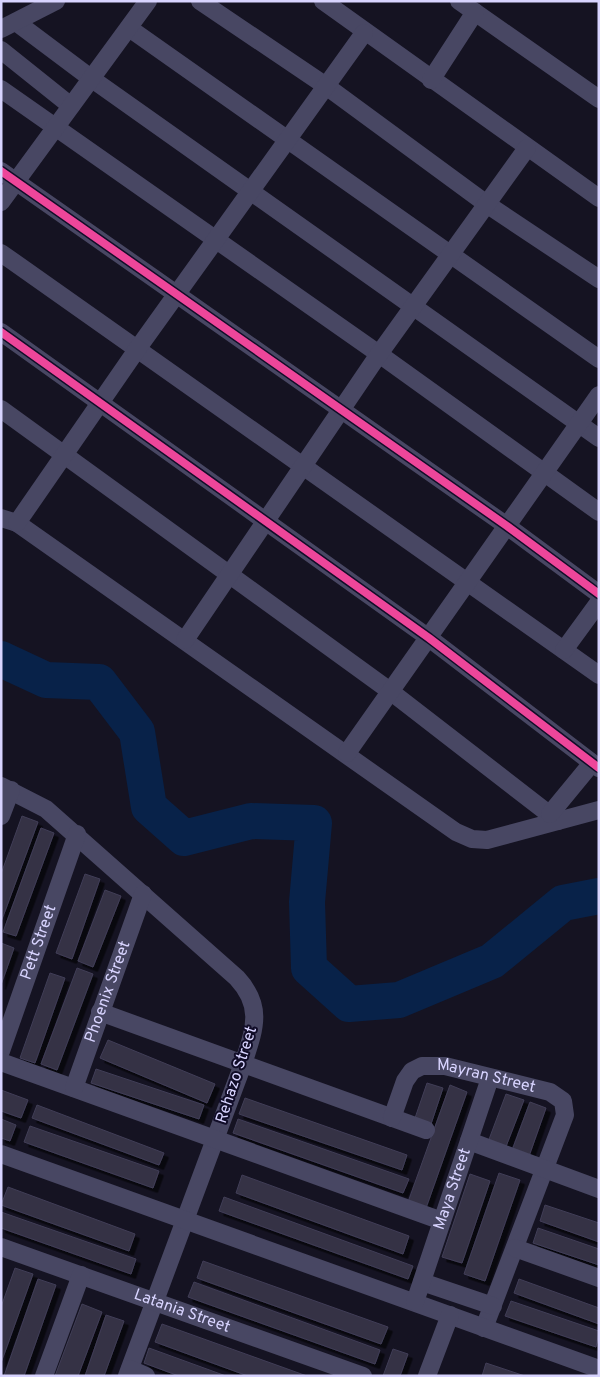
<svg xmlns="http://www.w3.org/2000/svg" width="600" height="1377" viewBox="0 0 600 1377" font-family="Overpass,sans-serif">
<style>
.lines{fill:none;stroke-linecap:round;stroke-linejoin:round}
.river{stroke:#082249;stroke-width:36}
.building{fill:#343144;stroke:#413e57;filter:url(#shadow)}
.minor{stroke:#484763;stroke-width:18}
.cycleway-casing{stroke:#110d28;stroke-width:11}
.cycleway{stroke:#ed469a;stroke-width:8}
.labels{text-anchor:middle;dominant-baseline:central;stroke-width:4;stroke-linejoin:round;paint-order:stroke}
.street-label{font-size:16px;fill:#d8d4ff;stroke:#110d28}
</style>
<defs>
<filter id="shadow"><feDropShadow dx="4.5" dy="4.5" stdDeviation="0" flood-color="#0009"/></filter>
</defs>
<rect width="100%" height="100%" fill="#151322"/>
<g class="lines">
<path class="river" d="M1 659 46 680 99 682 137 732 149 807 184 838 251 821 314 823 307 902 309 968 349 1004 399 1000 492 961 563 903 599 896"/>
</g>
<g class="building">
<path d="M22 816 38 822 1 922V874Z"/>
<path d="M41 828 54 833 16 936 3 932Z"/>
<path d="M85 874 100 879 72 959 56 953Z"/>
<path d="M105 890 121 896 93 967 78 961Z"/>
<path d="M1 943 14 948 1 985Z"/>
<path d="M77 968 93 974 57 1070 41 1064Z"/>
<path d="M50 973 65 978 35 1063 20 1058Z"/>
<path d="M108 1040 215 1084 207 1103 100 1058Z"/>
<path d="M96 1069 204 1105 199 1119 91 1083Z"/>
<path d="M427 1083 443 1088 430 1127 414 1121Z"/>
<path d="M450 1085 467 1092 426 1208 408 1202Z"/>
<path d="M1 1090 28 1100 21 1118 1 1111Z"/>
<path d="M506 1094 524 1100 505 1149 488 1142Z"/>
<path d="M245 1098 407 1155 402 1170 239 1114Z"/>
<path d="M530 1102 546 1108 528 1159 511 1153Z"/>
<path d="M37 1105 164 1153 159 1165 32 1118Z"/>
<path d="M1 1119 16 1125 10 1141 1 1138Z"/>
<path d="M238 1119 409 1179 403 1193 233 1133Z"/>
<path d="M30 1126 159 1171 153 1188 24 1142Z"/>
<path d="M499 1173 520 1180 485 1281 464 1274Z"/>
<path d="M470 1174 490 1181 462 1263 442 1257Z"/>
<path d="M242 1175 409 1236 403 1254 236 1193Z"/>
<path d="M8 1187 135 1234 129 1251 1 1205Z"/>
<path d="M224 1197 413 1266 408 1279 219 1211Z"/>
<path d="M545 1205 599 1223V1242L540 1221Z"/>
<path d="M1 1212 136 1259 131 1274 1 1228Z"/>
<path d="M538 1228 599 1249V1265L533 1243Z"/>
<path d="M203 1261 388 1327 381 1344 197 1278Z"/>
<path d="M15 1268 33 1274 1 1363V1307Z"/>
<path d="M38 1279 56 1285 24 1376H4Z"/>
<path d="M519 1279 599 1308V1324L514 1293Z"/>
<path d="M194 1282 380 1350 375 1364 188 1297Z"/>
<path d="M511 1301 599 1331 596 1347 505 1316Z"/>
<path d="M82 1304 102 1312 78 1376H55Z"/>
<path d="M106 1315 124 1321 104 1376H85Z"/>
<path d="M162 1324 307 1376H248L155 1342Z"/>
<path d="M149 1348 226 1376H179L144 1363Z"/>
<path d="M393 1349 408 1354 400 1376H383Z"/>
<path d="M486 1363 525 1376H482Z"/>
</g>
<g class="lines">
<g class="minor">
<path d="M200 1 326 86 488 205 599 279"/>
<path d="M323 1 599 198"/>
<path d="M459 1 599 99"/>
<path d="M16 22 92 79 599 438"/>
<path d="M129 28 599 359"/>
<path d="M1 29 56 1"/>
<path d="M1 50 71 106"/>
<path d="M431 80 475 12"/>
<path d="M1 89 379 354 599 512"/>
<path d="M1 171 507 526 599 594"/>
<path d="M1 202 148 1"/>
<path d="M1 253 599 675"/>
<path d="M1 332 429 638 599 768"/>
<path d="M1 409 390 691 558 821"/>
<path d="M1 518 17 523 456 832 472 839 487 840 599 810"/>
<path d="M17 523 138 348 364 33"/>
<path d="M185 640 379 354 527 148"/>
<path d="M564 650 599 602"/>
<path d="M347 753 599 395"/>
<path d="M1 786 46 809 237 978C264 1007 254 1030 243 1064L127 1376"/>
<path d="M550 814 592 763"/>
<path d="M1 816 11 790"/>
<path d="M100 1012 426 1130"/>
<path id="s1" d="M1 1051 77 834"/>
<path d="M1 1062 442 1221"/>
<path id="s2" d="M74 1088 143 894"/>
<path id="s3" d="M392 1118 405 1081 412 1071 422 1066H445L550 1092 563 1101 565 1115 484 1328"/>
<path d="M469 1141 599 1189"/>
<path d="M1 1154 599 1369"/>
<path id="s4" d="M1 1247 363 1376"/>
<path d="M515 1248 599 1278"/>
<path d="M422 1282 493 1306"/>
<path id="s5" d="M415 1302 490 1078"/>
<path d="M130 1369 146 1376"/>
<path d="M44 1376 81 1275"/>
<path d="M427 1376 450 1315"/>
</g>
<g class="cycleway-casing">
<g id="cycleway">
<path d="M1 171 507 526 599 594"/>
<path d="M1 332 429 638 599 768"/>
</g>
</g>
<use href="#cycleway" class="cycleway"/>
</g>
<g class="labels">
<g class="street-label">
<text stroke="none"><textPath href="#s1" startOffset="115">Pett Street</textPath></text>
<text stroke="none"><textPath href="#s2" startOffset="102">Phoenix Street</textPath></text>
<text transform="translate(237 1075) rotate(-72)">Rehazo Street</text>
<text stroke="none"><textPath href="#s3" startOffset="128">Mayran Street</textPath></text>
<text stroke="none"><textPath href="#s5" startOffset="119">Maya Street</textPath></text>
<text stroke="none"><textPath href="#s4" startOffset="192">Latania Street</textPath></text>
</g>
</g>
<rect width="600" height="1377" fill="none" stroke="#d8d4ff" stroke-width="5"/>
</svg>
